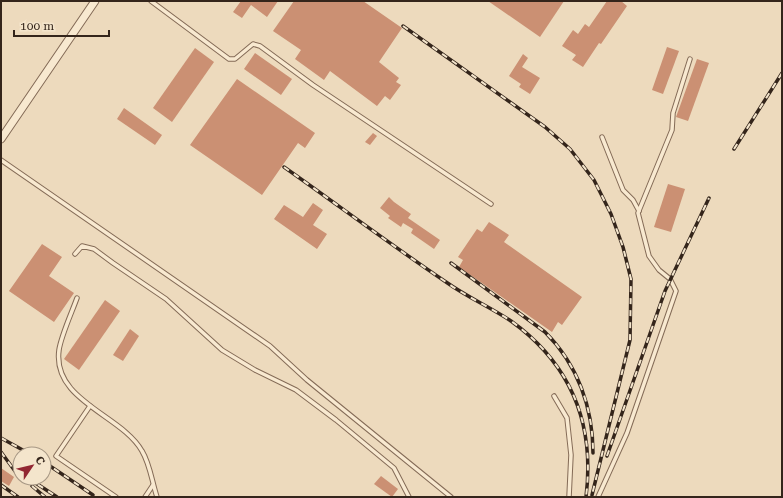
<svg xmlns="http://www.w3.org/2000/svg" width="783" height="498" viewBox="0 0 783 498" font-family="'Roboto Serif',serif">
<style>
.building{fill:#cb9073}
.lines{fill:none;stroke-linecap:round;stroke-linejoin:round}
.lane-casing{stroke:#846b57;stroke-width:5.5}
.street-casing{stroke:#846b57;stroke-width:9}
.lane{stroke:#f8e9d0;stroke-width:3.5}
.street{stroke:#f8e9d0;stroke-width:7}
.rail-casing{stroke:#34251b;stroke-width:3.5}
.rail{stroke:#f4e5cc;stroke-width:2;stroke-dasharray:6;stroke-linecap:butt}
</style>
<rect width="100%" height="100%" fill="#eddabd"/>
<g class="building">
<path d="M241 1H278L267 17 251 5 242 18 233 12Z"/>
<path d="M294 1H363L402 28 379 62 399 78 396 82 401 85 390 100 385 96 377 106 330 71 324 80 295 59 301 50 273 31Z"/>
<path d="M488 1H564L540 37Z"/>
<path d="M607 1H621L627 6 601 44 599 43 583 67 572 60 576 55 562 46 573 30 578 34 585 24 589 27Z"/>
<path d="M667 47 679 51 663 94 652 90Z"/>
<path d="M195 48 214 62 172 122 153 108Z"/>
<path d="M255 53 292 79 281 95 244 69Z"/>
<path d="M523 54 528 58 522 67 540 78 530 94 519 87 521 84 509 76Z"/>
<path d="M697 59 709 63 688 121 676 117Z"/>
<path d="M237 79 315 133 305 148 298 143 262 195 190 145Z"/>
<path d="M124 108 162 135 155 145 117 119Z"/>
<path d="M373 133 377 136 370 145 365 142Z"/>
<path d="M668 184 685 189 671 232 654 227Z"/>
<path d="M389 197 394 202 411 214 408 218 440 240 434 249 411 233 413 229 403 223 401 227 388 218 390 216 380 208Z"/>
<path d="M313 203 323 210 313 225 327 234 317 249 274 219 284 205 303 217Z"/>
<path d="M489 222 509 235 504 242 582 297 562 325 558 322 552 332 459 267 463 260 458 257 477 229 482 232Z"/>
<path d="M42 244 62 257 49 276 74 293 54 322 9 291Z"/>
<path d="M105 300 120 311 79 370 64 359Z"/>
<path d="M130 329 139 336 123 361 113 355Z"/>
<path d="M1 468 14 477 9 486 1 481Z"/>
<path d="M381 476 398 489 392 497 374 484Z"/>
</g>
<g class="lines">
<g class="lane-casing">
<g id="lane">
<path d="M151 1 229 59H235L253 44 260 46 313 85 491 204"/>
<path d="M602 137 623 190 633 200 639 211"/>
<path d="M1 160 270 346 307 380 451 497"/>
<path d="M75 254 82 246 94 249 113 263 166 299 222 350 255 370 296 390 336 420 394 468 409 497"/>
<path d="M77 298C72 312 61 336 59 350 52 401 122 415 142 451 150 464 152 482 157 497"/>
<path d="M554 396 567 418 571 455 569 497"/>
<path d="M90 406 56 456 116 497"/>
<path d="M145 497 153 485"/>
<path d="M598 497 627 433 676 291 670 279 659 270 649 256 638 213 672 130 673 113 690 59"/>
</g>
</g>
<g class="street-casing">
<path id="street" d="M1 139 95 1"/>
</g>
<use href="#lane" class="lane"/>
<use href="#street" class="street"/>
<g class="rail-casing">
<g id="rail">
<path d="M403 26 545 127 570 149 594 180 611 214 623 247 631 279 630 340 592 495"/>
<path d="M734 149 782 73"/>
<path d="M284 167C338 205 391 245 446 282 467 297 490 307 511 321 572 365 595 424 586 497"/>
<path d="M451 263 545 332C578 365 593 408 593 453"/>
<path d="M1 438 30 454"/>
<path d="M1 452 20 478"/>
<path d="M607 456 665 291 709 198"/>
<path d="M44 462 93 495"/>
<path d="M28 478 57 497"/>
<path d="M1 485 18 497"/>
<path d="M32 486 45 497"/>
</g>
</g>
<use href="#rail" class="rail"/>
</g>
<rect width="783" height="498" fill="none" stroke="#34251b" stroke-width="4"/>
<g transform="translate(32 466) rotate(55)"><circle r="19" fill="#f4e5cc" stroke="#a79885"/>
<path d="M0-3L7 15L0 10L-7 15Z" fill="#922732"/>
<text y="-6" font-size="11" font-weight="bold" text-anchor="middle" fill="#34251b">С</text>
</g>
<path d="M14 30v6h95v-6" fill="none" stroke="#34251b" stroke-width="2"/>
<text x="20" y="30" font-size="12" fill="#34251b" stroke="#f4e5cc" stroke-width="3" paint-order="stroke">100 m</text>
</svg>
